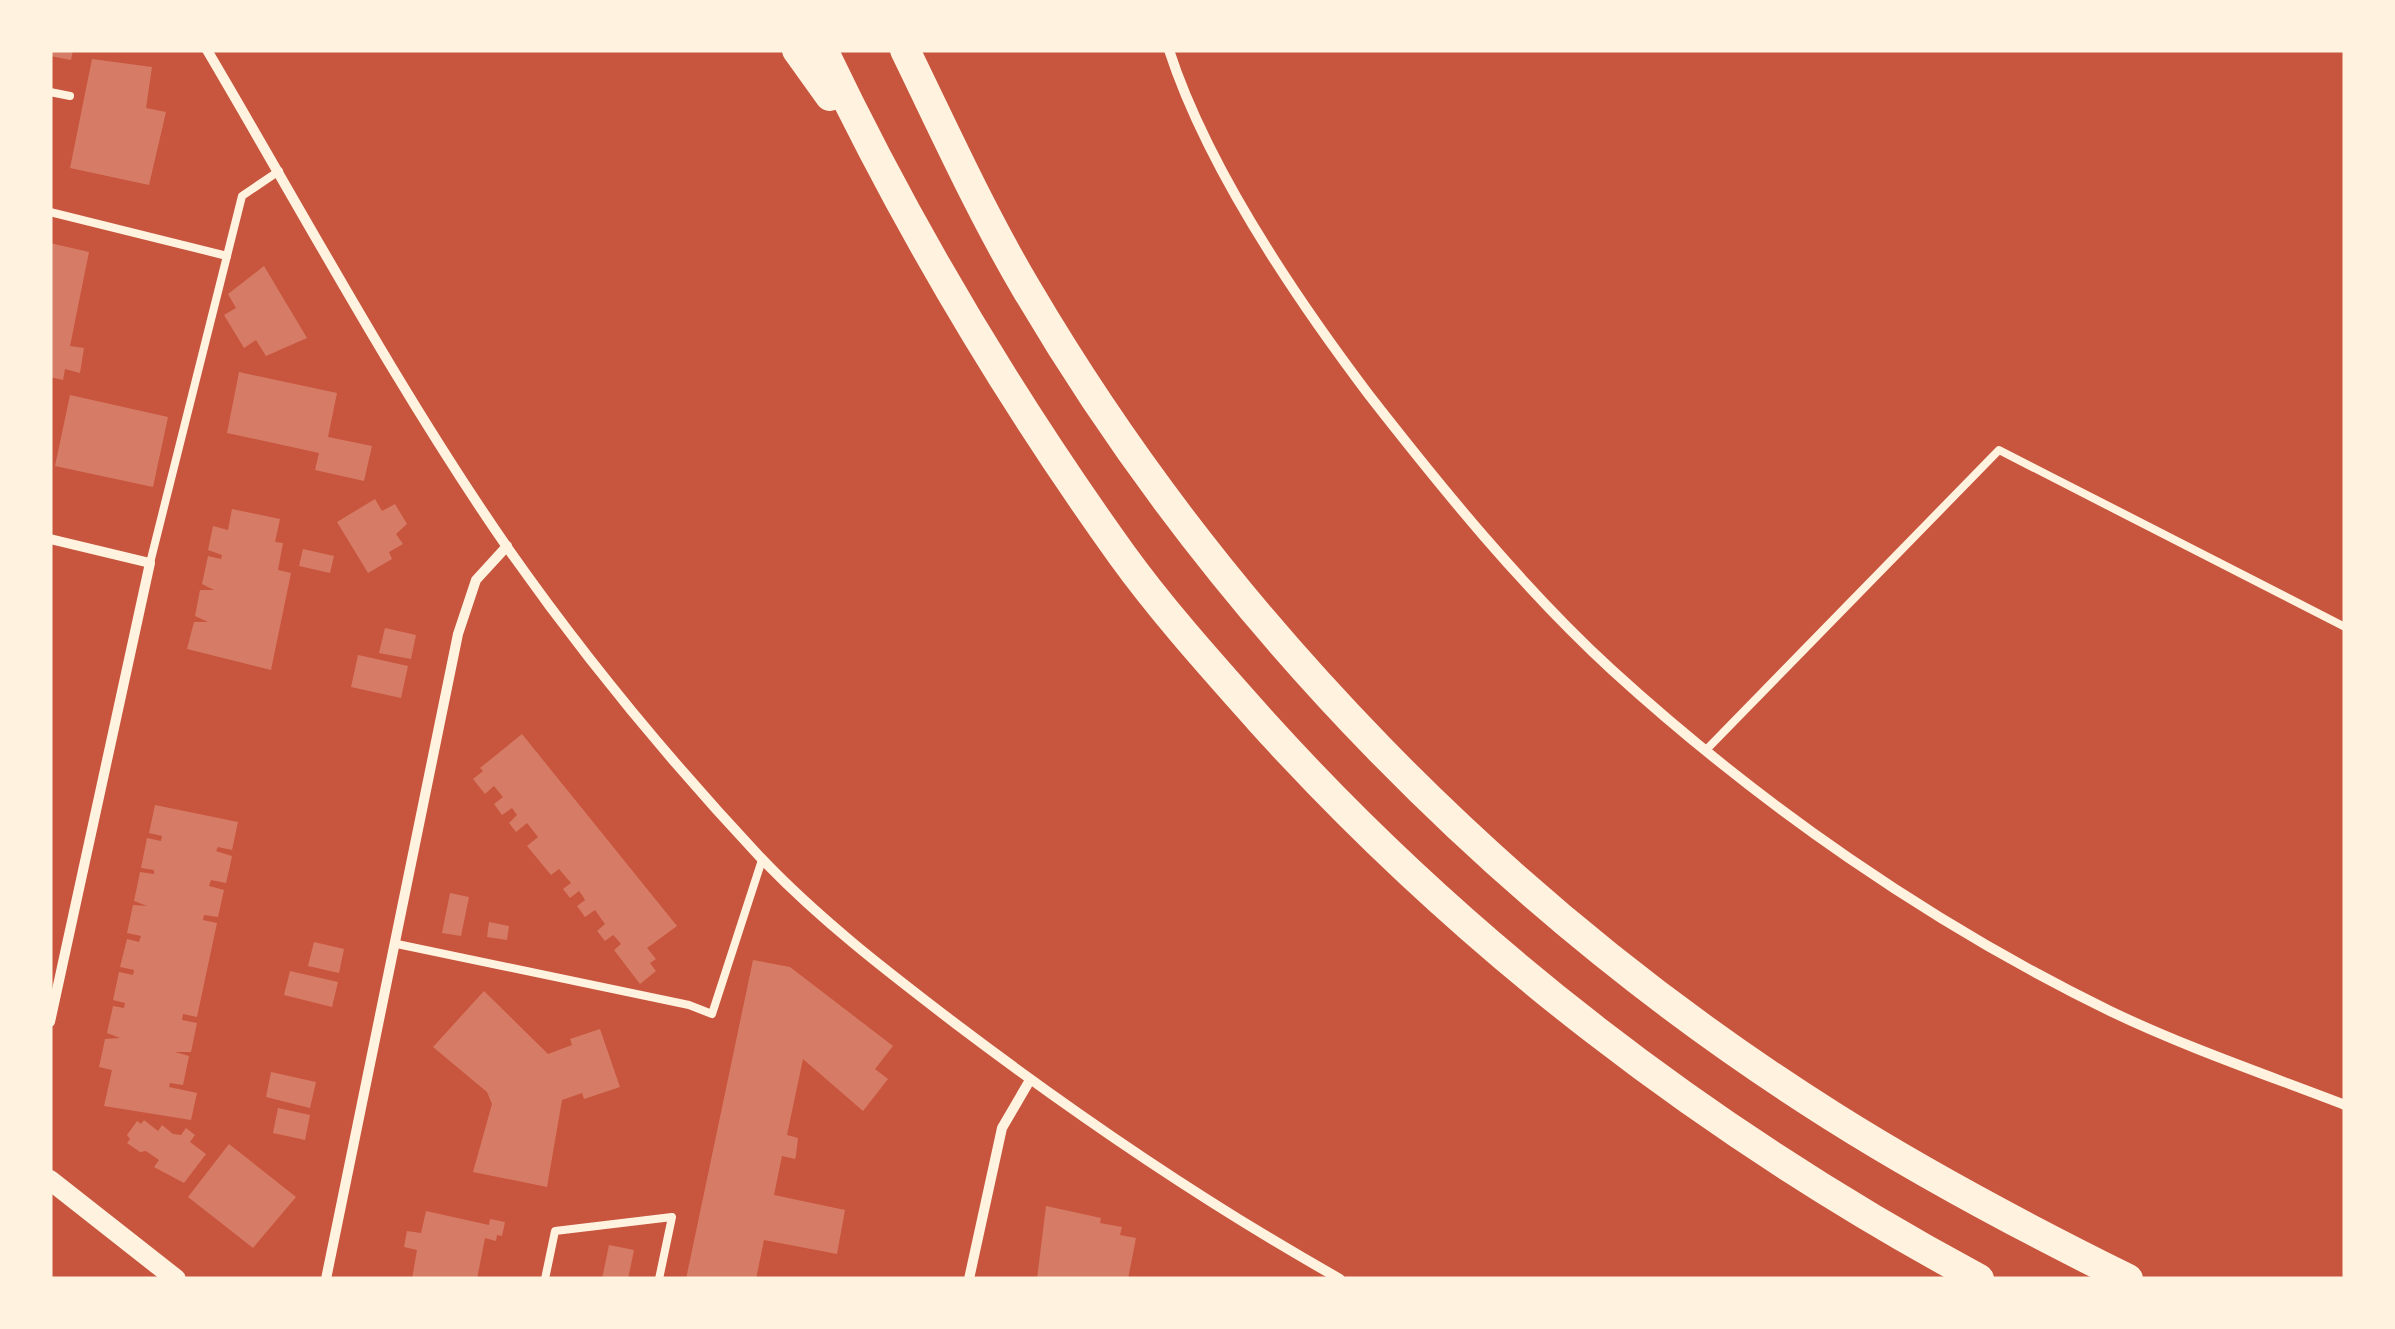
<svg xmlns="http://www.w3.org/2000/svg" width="2395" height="1329" viewBox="0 0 2395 1329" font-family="'Fira Sans Condensed',sans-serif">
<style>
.building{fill:#d67c66}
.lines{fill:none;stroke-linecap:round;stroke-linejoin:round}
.service{stroke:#fff3e0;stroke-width:8}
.minor{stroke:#fff3e0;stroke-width:10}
.secondary{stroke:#fff3e0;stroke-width:20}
.motorway{stroke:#fff3e0;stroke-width:30}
</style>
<rect width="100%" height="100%" fill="#c8553d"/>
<g class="building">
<path d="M50 50H73L71 60 50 56Z"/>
<path d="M92 59 152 67 146 108 166 112 149 185 70 168Z"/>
<path d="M50 243 89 252 70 346 84 348 80 373 65 369 63 380 50 377Z"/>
<path d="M264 266 307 338 266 356 256 340 244 348 224 315 236 308 228 294Z"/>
<path d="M239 372 337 393 328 437 372 446 364 481 315 470 319 453 227 433Z"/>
<path d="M70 395 168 417 153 487 55 466Z"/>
<path d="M375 499 382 511 395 504 407 524 396 534 403 544 389 552 392 559 368 573 337 522Z"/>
<path d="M232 509 280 519 275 542 283 543 278 570 291 573 271 670 187 649 194 622H208L195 616 200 590H214L202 584 208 556 221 559 222 555 208 550 213 526 228 530Z"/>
<path d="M303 549 334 556 330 573 299 566Z"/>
<path d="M385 628 416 635 411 659 379 653Z"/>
<path d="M358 655 408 666 401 698 351 687Z"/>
<path d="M522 734 677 926 647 948 656 959 650 963 656 971 640 984 614 950 621 944 616 938 613 935 605 941 597 931 605 924 595 910 585 917 577 906 585 900 582 895 579 891 570 898 563 889 571 883 559 869 551 875 527 846 538 837 527 823 516 832 509 823 517 815 512 808 502 815 494 804 503 797 494 786 485 794 473 779 483 771 480 768Z"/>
<path d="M155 805 238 822 232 850 218 847 216 851 232 856 230 866 226 883 211 880 209 886 224 890 218 917 204 915 203 920 217 923 197 1017 183 1014 182 1020 197 1023 191 1052H175L189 1056 183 1085 170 1083 169 1087 197 1093 191 1120 104 1106 112 1070 99 1067 105 1039 120 1038 107 1033 113 1006 124 1008 125 1003 113 1000 119 972 133 975 134 970 120 967 127 939 139 942 141 936 127 933 133 905 147 906 134 901 140 872 154 874V870L141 868 147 838 161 841 162 836 149 833Z"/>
<path d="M450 893 469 897 461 936 442 933Z"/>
<path d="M489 922 509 926 507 940 487 937Z"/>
<path d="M314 942 344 949 339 973 308 966Z"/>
<path d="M753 960 790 967 893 1046 875 1069 888 1079 863 1111 803 1059 787 1135 798 1138 796 1155 795 1159 782 1156 774 1195 845 1210 837 1254 764 1240 756 1279H686Z"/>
<path d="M290 971 338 982 332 1007 284 995Z"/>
<path d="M484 991 548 1054 572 1045 570 1039 600 1029 620 1087 584 1099 582 1093 562 1100 547 1187 473 1172 492 1104 487 1092 433 1047Z"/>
<path d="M271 1072 316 1082 310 1108 266 1097Z"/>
<path d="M278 1108 310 1115 305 1140 273 1133Z"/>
<path d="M144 1120 158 1131 162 1125 173 1134 181 1135 186 1128 195 1135 190 1142 206 1154 184 1183 154 1167 159 1160 146 1151 140 1152 127 1143 130 1139 127 1135 137 1121 141 1124Z"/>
<path d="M229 1144 296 1197 253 1248 188 1197Z"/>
<path d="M1046 1206 1101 1218 1100 1223 1122 1227 1120 1235 1136 1238 1128 1279H1037Z"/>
<path d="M426 1211 489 1225 490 1219 505 1222 502 1236 497 1235 496 1241 485 1238 477 1279H412L417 1250 404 1247 407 1231 421 1233Z"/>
<path d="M609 1245 634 1250 628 1279H602Z"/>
</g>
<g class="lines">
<g class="service">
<path d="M50 92 70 96"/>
<path d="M50 212 227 256"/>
<path d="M150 563 242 196 279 171"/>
<path d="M1707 749 1999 450 2345 627"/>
<path d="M397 944 689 1005 712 1014 762 860"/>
<path d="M545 1279 555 1231 672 1217 659 1279"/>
</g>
<g class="minor">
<path d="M207 50C305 216 397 388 507 547 584 657 670 761 761 858 820 920 888 972 956 1024 1079 1117 1205 1203 1340 1279"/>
<path d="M1169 50C1207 167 1295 297 1369 395 1444 491 1522 587 1612 670 1759 804 1931 924 2110 1011 2185 1047 2267 1075 2345 1105"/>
<path d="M50 539 150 563 50 1022"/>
<path d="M326 1279 458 634 476 580 507 546"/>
<path d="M969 1279 1002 1128 1030 1080"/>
</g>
<path class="secondary" d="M50 1180 176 1279"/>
<g class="motorway">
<path d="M797 50 830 96"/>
<path d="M823 50C907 226 1008 396 1122 555 1164 613 1213 667 1260 720 1465 947 1710 1134 1979 1279"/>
<path d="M905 50C944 130 981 212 1026 288 1220 619 1507 911 1832 1116 1927 1176 2027 1229 2128 1279"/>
</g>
</g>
<rect width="2395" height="1329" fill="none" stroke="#fff3e0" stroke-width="105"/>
</svg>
